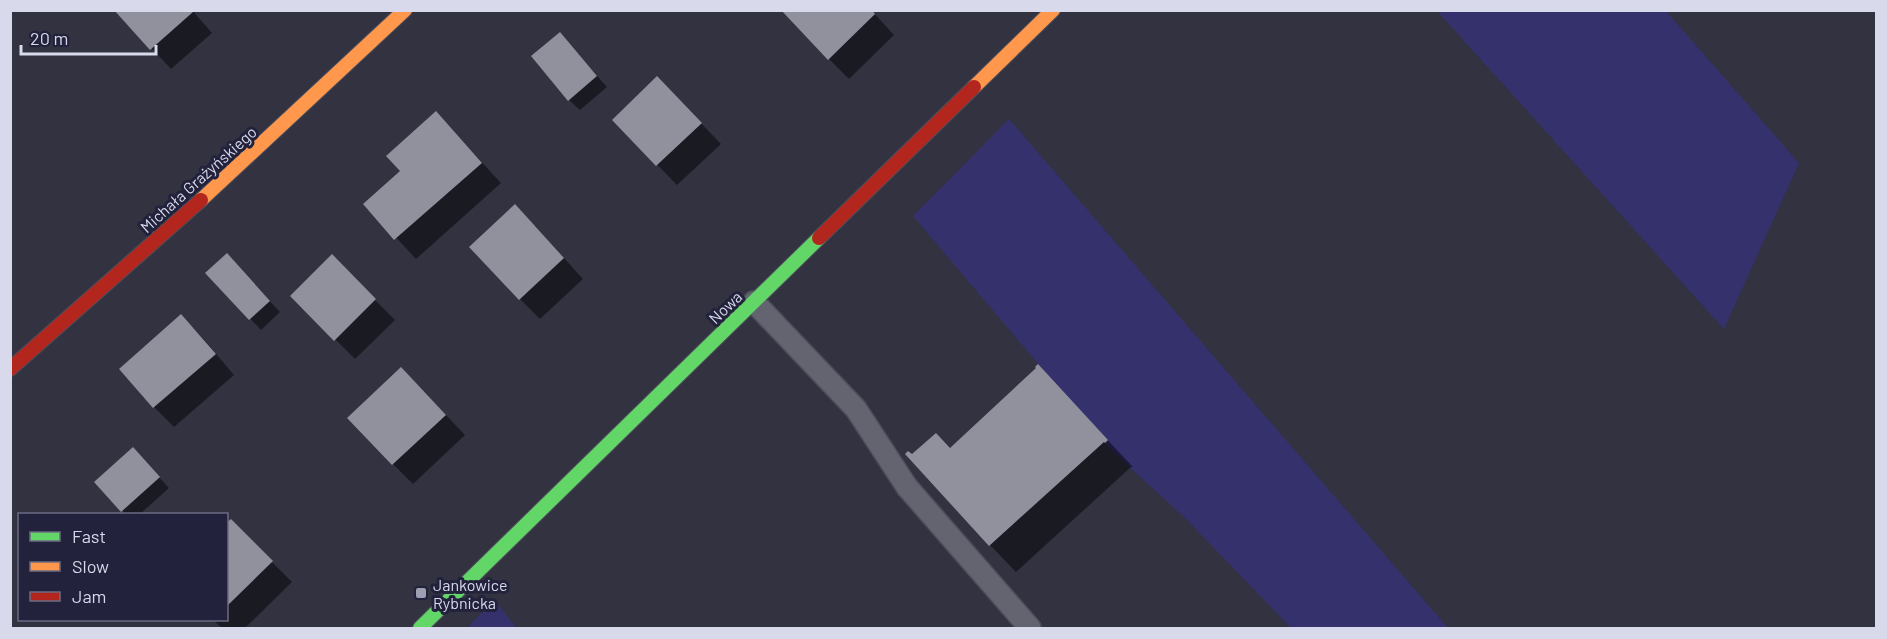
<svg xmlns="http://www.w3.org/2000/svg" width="1887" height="639" viewBox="0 0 1887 639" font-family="Barlow,sans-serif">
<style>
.green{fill:#35316d}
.shadow{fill:#0007}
.building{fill:#91919e}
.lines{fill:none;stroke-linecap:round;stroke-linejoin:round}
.lane-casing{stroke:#4d4e5b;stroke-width:24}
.fast-casing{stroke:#4d4e5b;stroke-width:16}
.slow-casing{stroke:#4d4e5b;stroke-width:16}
.jam-casing{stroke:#4d4e5b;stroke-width:16}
.lane{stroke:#636470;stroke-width:21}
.fast{stroke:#63d668;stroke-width:14}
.slow{stroke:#ff974d;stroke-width:14}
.jam{stroke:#b3261e;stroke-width:14}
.poi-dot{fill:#9e9fb0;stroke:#22223c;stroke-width:2}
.labels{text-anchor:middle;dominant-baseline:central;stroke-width:6;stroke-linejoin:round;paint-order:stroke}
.street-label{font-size:16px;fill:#d8daeb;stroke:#22223c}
.poi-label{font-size:16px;fill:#d8daeb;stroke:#22223c;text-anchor:start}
</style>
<rect width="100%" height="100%" fill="#323241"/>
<g class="green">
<path d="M1437 11H1666L1799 163 1724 329Z"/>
<path d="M1009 119 1448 628H1291L1186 519 1111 450 913 216Z"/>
<path d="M494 600 517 628H467Z"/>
</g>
<g class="shadow">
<path d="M116 10H192L212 33 171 69Z"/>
<path d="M871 10 894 35 849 79 829 59Z"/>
<path d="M560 34 607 87 580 110 569 100Z"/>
<path d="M677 98 721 144 677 185 614 120Z"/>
<path d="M436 113 501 183 416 259 365 204 402 171Z"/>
<path d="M535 226 583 279 540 319 520 299Z"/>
<path d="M332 257 395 320 355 359 292 296Z"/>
<path d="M237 266 280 312 261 330 207 273Z"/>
<path d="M181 316 201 336 234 375 174 427 154 407Z"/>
<path d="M1038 366 1133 467H1131L1016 572 990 545 907 454 912 456 950 449 1038 369Z"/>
<path d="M421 389 465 435 413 484 393 464Z"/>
<path d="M143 460 169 488 140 514H126L96 482Z"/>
<path d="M231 521 292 582 245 628H222L213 620H226V525Z"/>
</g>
<g class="building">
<path d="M114 10H192L193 12 150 50Z"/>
<path d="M781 10H872L875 14 828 60Z"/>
<path d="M560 32 597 76 568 101 531 56Z"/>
<path d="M657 76 702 123 656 166 612 120Z"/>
<path d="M436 111 482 163 394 240 363 204 400 171 386 156Z"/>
<path d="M515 204 564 258 519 300 469 247Z"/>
<path d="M227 253 270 301 249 320 205 273Z"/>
<path d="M332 254 376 299 334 341 290 296Z"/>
<path d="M181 314 216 354 153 408 119 369Z"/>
<path d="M1038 364 1108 440 1105 443 1104 442 989 546 905 454 908 451 912 454 936 433 950 448 1036 368 1035 367Z"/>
<path d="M401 367 446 415 392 465 347 418Z"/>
<path d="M133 447 160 477 121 512 94 482Z"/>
<path d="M231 519 273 561 226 607V523Z"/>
</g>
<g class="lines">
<g class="lane-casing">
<path id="lane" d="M754 302 856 409 907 487 1030 628"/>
</g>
<g class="fast-casing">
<path id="fast" d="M420 628 819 238"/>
</g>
<g class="slow-casing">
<g id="slow">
<path d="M974 87 1053 10"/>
<path d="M201 200 405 10"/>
</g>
</g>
<g class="jam-casing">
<g id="jam">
<path d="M819 238 974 87"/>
<path d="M10 369 201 200"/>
</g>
</g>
<use href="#lane" class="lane"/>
<use href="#fast" class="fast"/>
<use href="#slow" class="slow"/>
<use href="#jam" class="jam"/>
</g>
<rect class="poi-dot" x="415" y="587" width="12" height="12" rx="3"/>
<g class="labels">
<g class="street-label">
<text transform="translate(198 179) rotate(-42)">Michała Grażyńskiego</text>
<text transform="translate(725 307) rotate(-44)">Nowa</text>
</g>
<g class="poi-label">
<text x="433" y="584">Jankowice<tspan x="433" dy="18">Rybnicka</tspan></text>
</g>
</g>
<rect width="1887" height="639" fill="none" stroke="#d8daeb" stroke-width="24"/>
<rect x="18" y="513" width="210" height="108" fill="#22223c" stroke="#6b6c82" stroke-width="1.5"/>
<rect x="30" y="532" width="30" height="9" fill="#63d668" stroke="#6b6c82" stroke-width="1.5"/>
<text x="72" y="543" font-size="18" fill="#d8daeb">Fast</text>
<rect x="30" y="562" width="30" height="9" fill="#ff974d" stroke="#6b6c82" stroke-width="1.5"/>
<text x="72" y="573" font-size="18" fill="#d8daeb">Slow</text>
<rect x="30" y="592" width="30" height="9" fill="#b3261e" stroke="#6b6c82" stroke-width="1.5"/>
<text x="72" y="603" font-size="18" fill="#d8daeb">Jam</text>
<path d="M21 45v9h135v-9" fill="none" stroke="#d8daeb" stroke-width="3"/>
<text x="30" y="45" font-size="18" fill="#d8daeb" stroke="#22223c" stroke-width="4.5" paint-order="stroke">20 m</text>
</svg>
